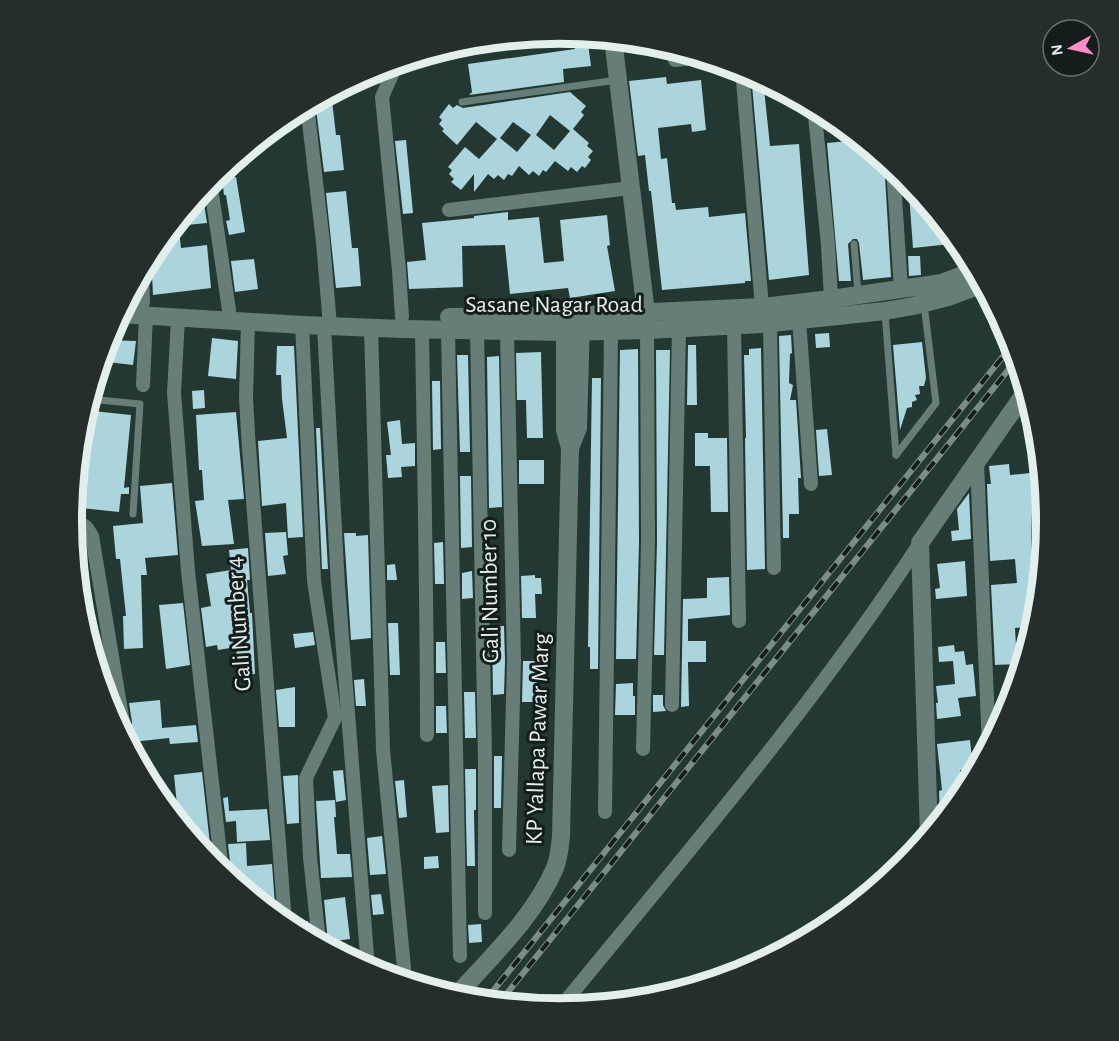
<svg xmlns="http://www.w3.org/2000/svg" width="1119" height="1041" viewBox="0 0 1119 1041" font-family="'Alegreya Sans',sans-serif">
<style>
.building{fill:#abd4dc;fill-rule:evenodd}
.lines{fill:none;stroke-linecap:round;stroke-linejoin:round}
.service{stroke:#667e77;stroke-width:7}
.minor{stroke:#667e77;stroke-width:14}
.tertiary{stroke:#667e77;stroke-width:18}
.rail-casing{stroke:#7c8d89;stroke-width:6}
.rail{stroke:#141d1b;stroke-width:4;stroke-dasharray:11;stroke-linecap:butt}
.labels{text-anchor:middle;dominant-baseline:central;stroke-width:6;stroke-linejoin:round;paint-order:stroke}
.street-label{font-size:24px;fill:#e3efec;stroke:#141d1b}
.rim{fill:none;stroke:#e3efec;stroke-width:8}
</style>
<rect width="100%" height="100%" fill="#233833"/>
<g class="building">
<path d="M573 34 587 36 591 66 563 69 564 82 469 95 472 92 468 64 575 49Z"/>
<path d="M751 73 763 79 770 146 799 144 809 275 769 280Z"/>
<path d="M666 77 667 84 701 80 706 130 692 132 691 124 658 128 661 159 667 158 672 203H675L676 210 708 207 709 217 745 213 751 281H745V283L662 290 651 191H649L645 155 638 156 629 81Z"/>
<path d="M331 92 336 135H340L344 170 324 172 315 101Z"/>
<path d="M570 92 586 106 581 112 584 115 573 129 589 143 587 146 593 151 588 157 591 160 585 168 582 166 577 172 571 167 568 171 555 161 546 172 543 170 539 176 533 171 529 175 519 166 512 176 508 174 504 180 498 175 494 179 488 174 474 192V174L461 190 451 182 454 179 449 174 452 170 448 167 465 147 479 159 497 139 476 122 457 145 442 131 444 129 439 124 442 120 439 117 449 104 453 108 457 105 463 108ZM550 115 570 131 554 150 536 135ZM513 122 531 135 517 152 500 138Z"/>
<path d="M846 128 884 160 891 277 863 280 859 243 857 239H853L848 244 851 281H839L827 143 848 141Z"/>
<path d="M406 140 413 213 403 214 395 141Z"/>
<path d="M236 177 245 232 229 235 226 221 230 220 226 195H224L222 178Z"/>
<path d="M908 180 960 243 913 248Z"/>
<path d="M346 191 352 248H358L361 286 336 288 326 193Z"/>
<path d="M203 197 207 223 187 225 186 211 197 198Z"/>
<path d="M508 212V220L539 217 544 263 564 261 560 220 607 215 610 245 607 246 615 291 570 298 568 288 510 294 505 245 462 246 463 287 409 289 407 262 426 260 422 223 474 218V216Z"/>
<path d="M178 221 181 248 207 245 211 288 153 295 151 256Z"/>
<path d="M908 256H920L921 275 909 276Z"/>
<path d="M254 259 258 289 235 292 231 261Z"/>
<path d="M829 333 830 347 816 348 815 334Z"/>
<path d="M791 335 792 353 790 354 789 383 793 385 790 400H796L801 478H798L799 514H789V538H783L779 336Z"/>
<path d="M212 338 238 341 236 379 208 376Z"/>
<path d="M107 340 136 341 133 365 107 362 106 383H94Z"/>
<path d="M922 342 926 378 924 386H919L920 394 915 395 917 400 912 402V407L907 408 900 430 893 345Z"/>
<path d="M688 345H696L697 405H687Z"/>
<path d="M277 346H294L303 537 288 538 286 503 262 506 258 441 287 438 282 399 281 375H276Z"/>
<path d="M761 348 765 569 747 570 745 438H746L744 355H749V349Z"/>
<path d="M638 349 639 542 636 659H616L620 350Z"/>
<path d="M656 350H670L664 655H654L657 542Z"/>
<path d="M541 352 543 438H527L526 400H517L516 353Z"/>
<path d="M457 355H468L470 452H460Z"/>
<path d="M499 356 502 507 489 508 487 357Z"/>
<path d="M592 378H601L598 669H590V647H588Z"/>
<path d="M432 381H440L441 449 433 450Z"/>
<path d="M204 390 205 408 193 409 192 391Z"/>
<path d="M93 411 131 415 124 488 129 487V494H121L119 512 81 508Z"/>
<path d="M236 412 244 499 228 500 234 544 202 546 195 501 204 500 202 470H199L196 415Z"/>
<path d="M400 420 402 444 415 443V466L401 467 402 477 388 478 386 455H391L387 422Z"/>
<path d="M316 428H320L328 569H322Z"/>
<path d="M827 429 832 475 819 476 816 430Z"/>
<path d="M695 433H708V438H727L728 512H711L710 466H695Z"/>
<rect x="519" y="460" width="25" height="24"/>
<path d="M1009 464 1010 475 1030 473V479L1033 478 1031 547 1036 586 1041 585 1038 616 1035 626 1015 628 1017 664 995 665 991 585 1017 583 1015 559 990 561 987 484H991L989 466Z"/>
<path d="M460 476H471L472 547 461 548Z"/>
<path d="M172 483 178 555 145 558 147 575H141L143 648 124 649 123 616H126L120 559H116L113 526 143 523 140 486Z"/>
<path d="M969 493 971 539 952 541 951 531 959 530 957 509Z"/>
<path d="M286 532 288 555 283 556 286 574 268 576 265 533Z"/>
<path d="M344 533H356V536L368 535 371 638 351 640Z"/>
<path d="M443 542 444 584H435L434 543Z"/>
<path d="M248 548 250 580H247L250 613H252L255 674 239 675 236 647 218 650 217 645 206 647 201 608 211 606 206 574 231 570 229 550Z"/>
<path d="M965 561 967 596 936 599 935 589 940 588 937 564Z"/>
<path d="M395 564 397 580H387V565Z"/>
<path d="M472 571 473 598 462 599V573Z"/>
<path d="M535 575V578H541L542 594H535L536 618H522L521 576Z"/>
<path d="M729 577 730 615 688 619V641H706V662H688L689 706 681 707 683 599 707 598V578Z"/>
<path d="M183 603 190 665 166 669 159 605Z"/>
<path d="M388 623H398L400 675H390Z"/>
<path d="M492 626H504L505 661 504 694 493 695Z"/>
<path d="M313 632 315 645 295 648 293 634Z"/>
<path d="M436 642H445L446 673H436Z"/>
<path d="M954 645 955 652 964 651 966 665 973 664 976 696 958 698 961 716 937 719 936 703H938L936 686 955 684 953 661 939 662 938 647Z"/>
<path d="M523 661H538L536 702H522Z"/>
<path d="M364 679 366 706H356L354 680Z"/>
<path d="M633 683V696H635V715H615L616 684Z"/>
<path d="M295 687V727H279L276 690Z"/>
<path d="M464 692H475L476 738H465Z"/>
<path d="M653 695H663V705L666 711 653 712Z"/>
<path d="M160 700 162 728 196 725 198 742 170 744 169 738 132 742V722L129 703Z"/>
<path d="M1012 700 1010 707 997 731 996 702Z"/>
<path d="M436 706H446L447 733H436Z"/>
<path d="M970 740 973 769 960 770 961 784H957L959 799 940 822 939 791 942 790 937 744Z"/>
<path d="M494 756H502L501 808H494Z"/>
<path d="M465 769H476V810H474L475 866H467Z"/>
<path d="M343 770 346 800 336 802 333 771Z"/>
<path d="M202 772 212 862 180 822 177 805 174 775Z"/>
<path d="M298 775 299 823 287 824 283 776Z"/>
<path d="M404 780 407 817 399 818 395 781Z"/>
<path d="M448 785 449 832 436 833 432 786Z"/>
<path d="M228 797 229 811 267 809 270 840 237 842 236 821 226 822 223 798Z"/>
<path d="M335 800 336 817H334L337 854H350L352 877 321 878 316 801Z"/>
<path d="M382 836 386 874 370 875 367 838Z"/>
<path d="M246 843 247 866 272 864 275 905H264L229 877 231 870 228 844Z"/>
<path d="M438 856 439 868 424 869V857Z"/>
<path d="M381 894 384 914 373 915 371 895Z"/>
<path d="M345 897 350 939 328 942 324 900Z"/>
<path d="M308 921 309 937 292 928 294 923Z"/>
<path d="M481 924 482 942 469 943 468 925Z"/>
</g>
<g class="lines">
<g class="service">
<path d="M462 102 617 80"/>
<path d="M854 244 858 293"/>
<path d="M885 313 896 455"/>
<path d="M89 399 140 404 133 514"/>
<path d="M896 455 936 403 924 304"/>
</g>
<g class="minor">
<path d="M675 60 703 57"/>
<path d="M397 63 382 97 399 270 402 317"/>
<path d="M742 69 762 307"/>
<path d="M307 105 323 242 330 326"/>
<path d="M814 106 828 245 831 299"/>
<path d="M893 166 901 289"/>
<path d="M210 181 229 310"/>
<path d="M449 210 630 188"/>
<path d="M142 272 143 303"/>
<path d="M178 318 174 393 188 571 222 871"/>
<path d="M799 320 811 484"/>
<path d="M248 322 246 397 248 434 285 923"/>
<path d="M770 323 774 568"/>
<path d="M302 325 314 581 335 718 306 778 310 857 319 942"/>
<path d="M324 326 338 586 368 968"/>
<path d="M734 326 739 621"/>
<path d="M371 327 383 750 404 968"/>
<path d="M422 329C424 464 427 600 427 735"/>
<path d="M448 330 460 956"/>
<path d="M477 330 485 759V913"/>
<path d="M507 331 514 661 509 850"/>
<path d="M143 385 146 315"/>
<path d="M977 463 989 747"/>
<path d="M72 517 87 528 92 536 123 723"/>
<path d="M1042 572 1040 546 1042 471"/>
<path d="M672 705 679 328"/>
<path d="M643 749 648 542 647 323"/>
<path d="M605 812 611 331"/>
<path d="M560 1008C684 856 813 707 920 543"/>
</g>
<g class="tertiary">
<path d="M613 38 646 313"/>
<path d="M120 314 302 325 403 329 565 332 647 330 762 324 885 311 913 306 948 297 983 284"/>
<path d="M449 317 565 316 762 307 831 299 942 283 976 270"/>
<path d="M565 322V430L570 448"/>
<path d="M929 836 920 543 1027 390"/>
<path d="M456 996C491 957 534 917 555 868 559 858 560 846 561 836L570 448 578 428 581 321"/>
</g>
<g class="rail-casing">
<g id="rail">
<path d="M485 1001 1013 344"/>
<path d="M500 1002 1017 359"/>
</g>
</g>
<use href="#rail" class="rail"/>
</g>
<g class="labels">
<g class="street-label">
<text x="554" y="305">Sasane Nagar Road</text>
<text transform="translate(490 591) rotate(-91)">Gali Number 10</text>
<text transform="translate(239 624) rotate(-94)">Gali Number 4</text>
<text transform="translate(538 739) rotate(-88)">KP Yallapa Pawar Marg</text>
</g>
</g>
<path d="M0 0H1119V1041H0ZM82 521a477 477 0 1 1 954 0a477 477 0 1 1-954 0Z" fill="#252e2c" fill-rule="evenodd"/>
<path class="rim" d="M82 521a477 477 0 1 1 954 0a477 477 0 1 1-954 0Z"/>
<g transform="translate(1071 48) rotate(262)"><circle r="28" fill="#141d1b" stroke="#67716f" stroke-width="1.5"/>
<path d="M0-4.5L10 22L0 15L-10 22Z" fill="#f98fc9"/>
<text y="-9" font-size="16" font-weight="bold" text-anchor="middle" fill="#e3efec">N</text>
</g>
</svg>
